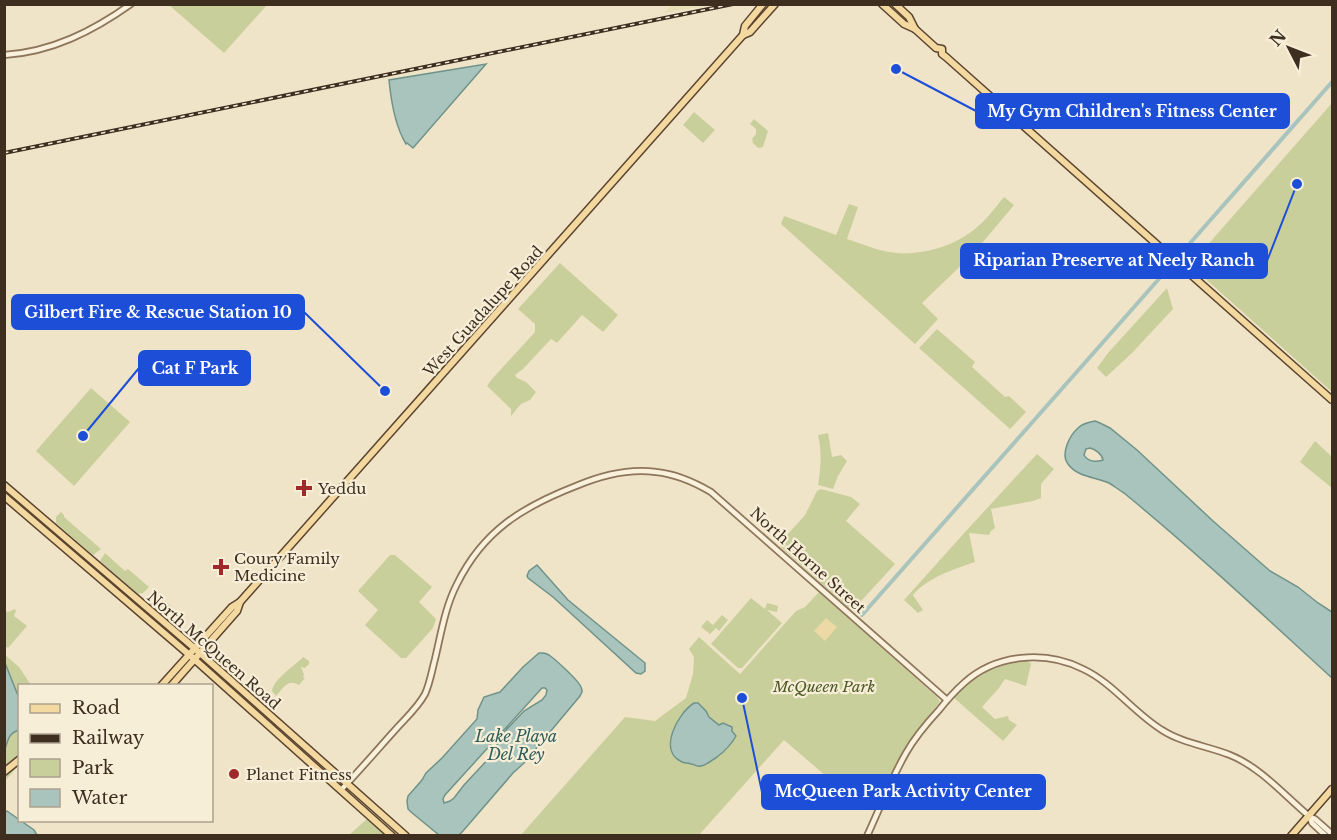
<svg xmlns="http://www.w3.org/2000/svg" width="1337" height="840" viewBox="0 0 1337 840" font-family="'Libre Baskerville',serif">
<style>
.farmland{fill:#e6deb5}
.green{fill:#c9cf9b}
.sand{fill:#ecd9a5}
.water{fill:#a9c4bc;stroke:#6f938a;stroke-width:1.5;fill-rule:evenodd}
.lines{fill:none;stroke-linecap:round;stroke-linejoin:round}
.canal{stroke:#a9c4bc;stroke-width:4}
.minor-casing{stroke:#8d765c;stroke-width:8}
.major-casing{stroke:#5b4430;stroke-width:9}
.minor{stroke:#faf1dc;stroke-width:4.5}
.major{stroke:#f3d9a0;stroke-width:6}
.rail-casing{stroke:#3d2e20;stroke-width:4}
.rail{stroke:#f7eed8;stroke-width:1.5;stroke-dasharray:4.5;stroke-linecap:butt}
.poi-dot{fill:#9e2a2b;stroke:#f7eed8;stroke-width:2}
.labels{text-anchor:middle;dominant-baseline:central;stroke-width:4.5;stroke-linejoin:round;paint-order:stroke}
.street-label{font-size:15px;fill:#3d2e20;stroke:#f7eed8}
.poi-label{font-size:15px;fill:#3d2e20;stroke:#f7eed8;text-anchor:start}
.park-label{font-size:15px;font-style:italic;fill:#4d5a26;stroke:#f7eed8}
.water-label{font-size:16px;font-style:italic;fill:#2f5d5a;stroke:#f7eed8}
.leader{fill:none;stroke:#1d4ed8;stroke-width:2}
.callout-dot{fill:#1d4ed8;stroke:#f7eed8;stroke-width:2}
.callout{fill:#1d4ed8;stroke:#1d4ed8;stroke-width:2}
.callout-label{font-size:16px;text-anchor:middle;font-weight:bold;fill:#fff}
</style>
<rect width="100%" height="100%" fill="#f0e4c8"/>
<path class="farmland" d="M672 5V4L710 5 664 13Z"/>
<g class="green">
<path d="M169 5H267L224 53Z"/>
<path d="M1332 103V392L1190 265Z"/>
<path d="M694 112 715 130 703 143 683 125Z"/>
<path d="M754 119 768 131 763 147 758 148 752 142 753 141 752 139 756 134V129L750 124Z"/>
<path d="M1004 197 1014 205 972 255 922 303 938 319 915 344 781 224 784 216 836 235 849 204 858 207 847 239C863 244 880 252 897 253 924 255 955 246 976 228 987 219 995 208 1004 197Z"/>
<path d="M560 263 618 315 603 332 582 315 557 343 551 339 523 369 515 375 517 378 526 382 536 392 530 400 521 404 511 416V409L487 386 492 379 535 332V324L518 309Z"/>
<path d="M1167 288 1173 309 1132 353 1106 377 1097 368 1108 353Z"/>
<path d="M937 329 975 362 972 367 1005 397 1009 396 1026 412 1010 429 919 348Z"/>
<path d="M91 388 130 422 74 486 36 451Z"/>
<path d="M828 433 832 457 841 455 847 461 838 476 833 489 818 485C821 467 822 452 818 435Z"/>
<path d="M1315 441 1332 457V488L1300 462Z"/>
<path d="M1037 454 1054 469 1041 484V498L1033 501 991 509 995 528 991 531 989 535 969 533 975 562C954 569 927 578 913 595L923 610 918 613 904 600 966 531Z"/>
<path d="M821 489 851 497 860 504 846 521 895 564 852 611 781 547 780 543 805 515 817 491Z"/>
<path d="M61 512 64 515V517L101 549 93 555 56 523V517Z"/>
<path d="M105 553 125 571 128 569 149 587 143 593 138 594 100 561Z"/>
<path d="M390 555H395L432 587 419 602 436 619 433 628 406 658H401L365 625 378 610 358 591Z"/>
<path d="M154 591 174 609 166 618 146 600Z"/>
<path d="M819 592 937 697 940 702 914 734 901 756 879 804 834 783 784 740 699 835 520 836 625 717 655 721 686 698 693 674 694 657 689 649 699 637 740 674 796 611 805 607Z"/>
<path d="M751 598 765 609 767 603 778 606 777 612 767 610 782 623 742 668H738L711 644Z"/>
<path d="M15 609 16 611 14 616 27 626 8 648 5 646V611L8 612Z"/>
<path d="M722 615 728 620 719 631 716 628 710 634 701 627 707 620 713 625Z"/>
<path d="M4 654 19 667 31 685 20 686 19 765 5 781Z"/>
<path d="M303 657 309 661V664L305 668 301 667 304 675 303 677 305 678 299 685C288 678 283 688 276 696L272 691C274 678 295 666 303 657Z"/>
<path d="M1027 660 1031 664 1026 686 1005 679 999 688 982 707 995 719 1008 716 1009 720 1017 725 1003 741 953 697C976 675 996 665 1027 660Z"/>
<path d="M367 819 386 835H349Z"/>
</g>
<path class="sand" d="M826 618 837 627 825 641 814 631Z"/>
<g class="water">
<path d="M486 64 413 148 407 143 406 144C395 126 391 101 389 80Z"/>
<path d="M1095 421 1100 423 1110 428 1137 450 1213 521 1270 571 1298 587 1318 603 1332 612V678C1264 616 1196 552 1124 493 1119 490 1114 486 1109 483 1095 477 1077 477 1068 464 1060 454 1070 435 1078 428 1082 424 1089 422 1095 421ZM1090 448C1095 449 1102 454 1103 460 1096 462 1088 462 1084 455L1086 449Z"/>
<path d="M537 565 568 600 645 663V671L641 674 636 673 553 597 528 578 527 576 529 571Z"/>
<path d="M539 653C545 653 544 652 549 655 555 659 579 681 581 687 583 692 582 692 580 696L524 763 513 773 463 831 459 835H439L411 812 408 809 407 801 408 796 422 780 426 773 442 758 477 719 478 710 484 697 500 692 523 667ZM542 688H545L547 690 546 695 542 700 524 711 507 729 500 738 492 755 464 785 454 798 450 801 444 803 443 799 445 795Z"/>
<path d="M5 663 19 698 20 730C9 732 8 740 5 749Z"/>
<path d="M694 703H698L706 711 709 717 719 725 723 723 732 727V731L736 736C731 745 725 751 717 757 712 760 706 766 700 766 696 767 695 764 691 764 686 762 687 764 682 762 657 751 678 713 694 703Z"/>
<path d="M7 811 34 830 37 835H5V812Z"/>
</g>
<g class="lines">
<g class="canal">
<path d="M1184 250 1332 82"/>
<path d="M862 615 1165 272"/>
</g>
<g class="minor-casing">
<g id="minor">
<path d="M4 55C52 52 93 31 131 4"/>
<path d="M341 790C360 770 378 749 396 729 406 718 418 707 425 694 430 683 432 670 435 659 441 634 445 607 457 584 483 531 522 507 576 486 602 475 628 468 656 472 676 474 694 482 711 492L947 700"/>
<path d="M1309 816 1312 823 1326 836"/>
<path d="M867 836C880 808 891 779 906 753 915 737 927 723 939 710 947 700 955 691 964 683 996 654 1045 650 1083 669 1113 683 1133 712 1162 730 1182 743 1207 746 1230 755 1260 767 1284 795 1309 816L1315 819 1332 834"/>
</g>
</g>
<g class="major-casing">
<g id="major">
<path d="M882 4 904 24 915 29 936 48 942 49V54L946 57 1332 400"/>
<path d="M895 4 909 17 915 29"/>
<path d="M743 35 745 26 763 4"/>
<path d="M4 485 200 653 406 836"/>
<path d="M4 496 193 658 392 836"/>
<path d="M161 686 232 607 240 602 743 35 750 32 775 4"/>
<path d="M171 686 237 611 240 602"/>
<path d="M4 772 20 759"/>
<path d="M1291 836 1332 789"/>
</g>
</g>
<use href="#minor" class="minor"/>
<use href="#major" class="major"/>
<g class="rail-casing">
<path id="rail" d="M4 153 733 4"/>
</g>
<use href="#rail" class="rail"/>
</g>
<g class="poi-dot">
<path d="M301 479h6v6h6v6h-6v6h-6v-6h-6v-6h6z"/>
<path d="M218 558h6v6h6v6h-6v6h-6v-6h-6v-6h6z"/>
<circle cx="234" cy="774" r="6"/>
</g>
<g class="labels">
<g class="street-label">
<text transform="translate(483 311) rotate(-48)">West Guadalupe Road</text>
<text transform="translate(808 560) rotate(42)">North Horne Street</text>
<text transform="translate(214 650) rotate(41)">North McQueen Road</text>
</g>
<g class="poi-label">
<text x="318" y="488">Yeddu</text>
<text x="234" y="558">Coury Family<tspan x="234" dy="17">Medicine</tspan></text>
<text x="246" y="774">Planet Fitness</text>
</g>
<g class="park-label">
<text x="824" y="686">McQueen Park</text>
</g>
<g class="water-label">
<text x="516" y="736">Lake Playa<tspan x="516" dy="18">Del Rey</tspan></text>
</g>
</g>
<path class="leader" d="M896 69L976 111M1297 184L1267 261M385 391L304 312M83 436L139 368M742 698L762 792"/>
<g class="callout-dot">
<circle cx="896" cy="69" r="6"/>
<circle cx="1297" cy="184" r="6"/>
<circle cx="385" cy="391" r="6"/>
<circle cx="83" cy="436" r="6"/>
<circle cx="742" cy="698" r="6"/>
</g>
<g class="callout">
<rect x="976" y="94" width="313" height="34" rx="6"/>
<rect x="961" y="244" width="306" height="34" rx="6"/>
<rect x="12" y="295" width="292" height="34" rx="6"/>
<rect x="139" y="351" width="111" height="34" rx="6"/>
<rect x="762" y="775" width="283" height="34" rx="6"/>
</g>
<g class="callout-label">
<text x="1132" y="117">My Gym Children's Fitness Center</text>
<text x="1114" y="266">Riparian Preserve at Neely Ranch</text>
<text x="158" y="318">Gilbert Fire &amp; Rescue Station 10</text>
<text x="195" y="374">Cat F Park</text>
<text x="903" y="797">McQueen Park Activity Center</text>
</g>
<rect width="1337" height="840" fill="none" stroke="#3d2e20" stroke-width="12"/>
<rect x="18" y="684" width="195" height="138" fill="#f7eed8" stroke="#ada18e" stroke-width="1.5"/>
<rect x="30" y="704" width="30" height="9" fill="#f3d9a0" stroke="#ada18e" stroke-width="1.5"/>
<text x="72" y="714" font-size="18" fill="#3d2e20">Road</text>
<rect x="30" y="734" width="30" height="9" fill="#3d2e20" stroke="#ada18e" stroke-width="1.5"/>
<text x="72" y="744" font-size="18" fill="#3d2e20">Railway</text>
<rect x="30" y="759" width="30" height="18" fill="#c9cf9b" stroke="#ada18e" stroke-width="1.5"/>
<text x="72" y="774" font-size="18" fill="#3d2e20">Park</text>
<rect x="30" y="789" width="30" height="18" fill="#a9c4bc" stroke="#ada18e" stroke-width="1.5"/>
<text x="72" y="804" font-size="18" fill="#3d2e20">Water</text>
<g transform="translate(1289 48) rotate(312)" stroke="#f7eed8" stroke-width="4.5" paint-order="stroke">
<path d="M0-4.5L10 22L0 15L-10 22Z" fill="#3d2e20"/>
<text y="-9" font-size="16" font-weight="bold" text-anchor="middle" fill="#3d2e20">N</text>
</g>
</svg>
